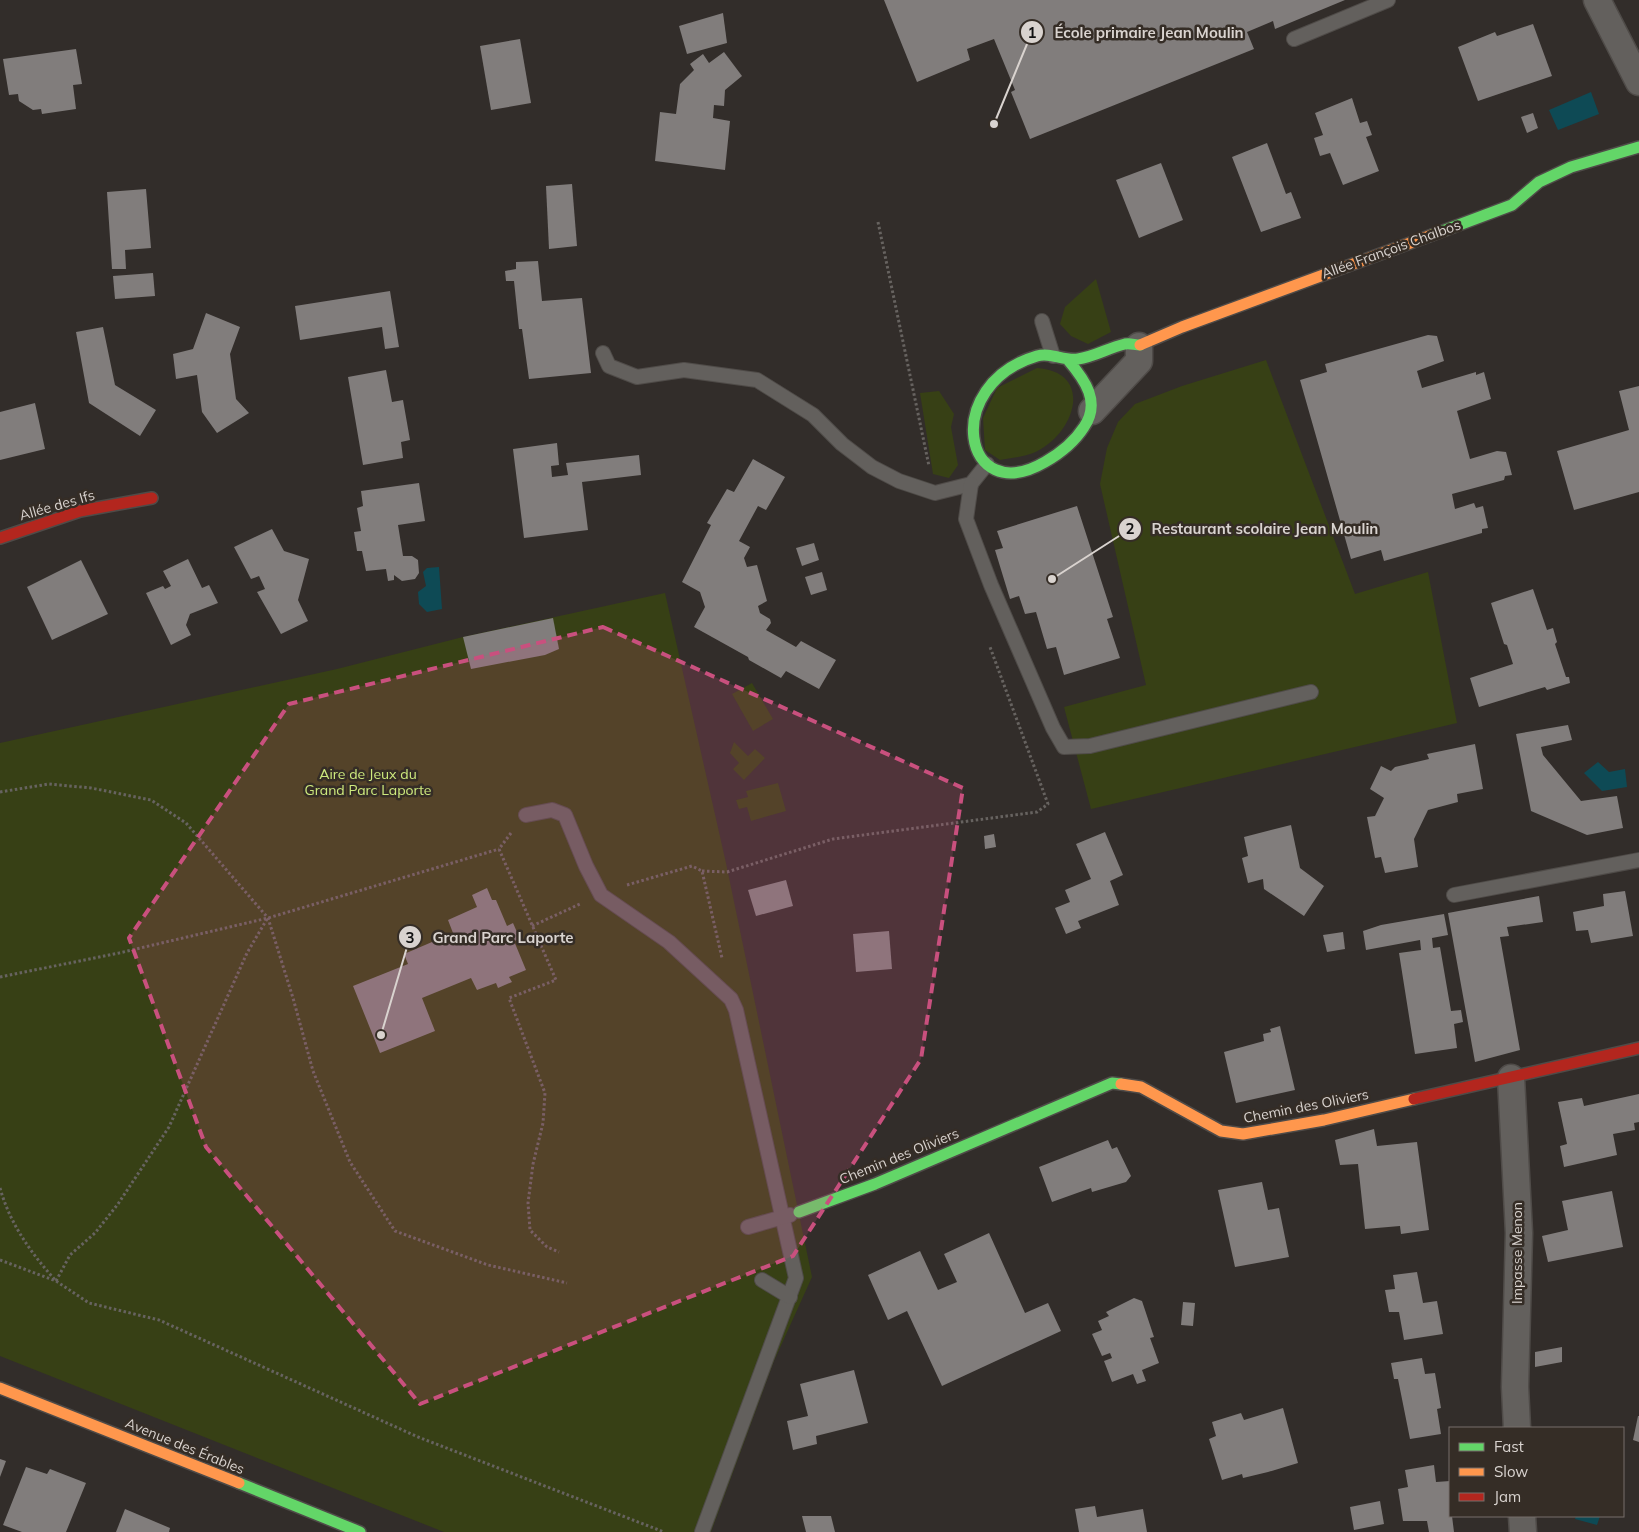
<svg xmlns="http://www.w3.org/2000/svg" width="1639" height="1532" viewBox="0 0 1639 1532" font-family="Mulish,sans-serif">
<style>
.green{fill:#374015}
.water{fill:#0e4a55}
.building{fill:#817d7c}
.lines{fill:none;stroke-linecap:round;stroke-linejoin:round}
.lane-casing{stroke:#4f4b48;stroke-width:16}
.street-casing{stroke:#4f4b48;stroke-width:29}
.fast-casing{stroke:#4f4b48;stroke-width:14}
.slow-casing{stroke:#4f4b48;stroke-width:14}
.jam-casing{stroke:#4f4b48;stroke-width:14}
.path{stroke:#676360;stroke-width:3;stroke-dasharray:2.5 2.5;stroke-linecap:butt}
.lane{stroke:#63605d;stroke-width:14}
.street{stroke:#63605d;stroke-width:26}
.fast{stroke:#63d668;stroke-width:11}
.slow{stroke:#ff974d;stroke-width:11}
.jam{stroke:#b3261e;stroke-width:11}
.marked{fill:#c9507e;fill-opacity:0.2;stroke:#c9507e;stroke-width:4;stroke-dasharray:10 6;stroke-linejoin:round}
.labels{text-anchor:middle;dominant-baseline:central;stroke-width:5;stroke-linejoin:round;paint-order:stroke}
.street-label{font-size:14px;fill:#d9d3cf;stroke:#352d26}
.park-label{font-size:14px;fill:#ceea7e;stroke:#352d26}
.leader{fill:none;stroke:#d9d3cf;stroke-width:2}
.callout-dot{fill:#d9d3cf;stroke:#352d26;stroke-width:2}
.mark-label{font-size:15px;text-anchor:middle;font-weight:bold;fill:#111}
.callout-label{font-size:15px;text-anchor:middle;font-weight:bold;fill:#d9d3cf;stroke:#352d26;stroke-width:5;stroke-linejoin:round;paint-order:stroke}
</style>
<rect width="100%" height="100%" fill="#322d2a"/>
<g class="green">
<path d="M1096 279 1111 332 1088 344 1071 336 1060 324 1065 307Z"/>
<path d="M1266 360 1355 594 1428 572 1457 723 1091 809 1064 707 1146 685 1100 484 1107 448 1118 422 1135 404 1182 386Z"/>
<path d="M1037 368C1092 372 1077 428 1041 449 1030 456 1013 458 1000 460L985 450 983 418 997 388Z"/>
<path d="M939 391 954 414 951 427 958 465 949 478 933 474 920 393Z"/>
<path d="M665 593 726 863 812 1277 774 1361 711 1532H444L0 1356V743L337 669 463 637Z"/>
<path d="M752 683 773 719 753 731 732 694Z"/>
<path d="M734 742 748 756 755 749 765 758 744 780 733 769 739 763 730 753Z"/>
<path d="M778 783 786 811 751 821 747 807 739 809 736 800 748 797 746 791Z"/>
</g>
<g class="water">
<path d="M1591 92 1599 114 1558 130 1549 110Z"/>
<path d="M439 567 442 609 427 612 419 604 418 592 426 586 423 572 427 568Z"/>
<path d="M1598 762 1609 772 1625 769 1627 787 1602 791 1584 773Z"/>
<path d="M1576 1516H1600L1597 1525 1575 1519Z"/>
</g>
<g class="building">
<path d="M884 0H1345L1275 29 1273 21 1247 32 1254 49 1030 139 1011 92 1015 90 994 39 967 49 970 60 917 82Z"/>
<path d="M723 13 727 43 687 54 679 26Z"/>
<path d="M1533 24 1552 76 1478 101 1458 47 1495 32 1497 36Z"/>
<path d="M520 39 531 103 491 110 480 46Z"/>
<path d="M76 49 82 84 73 85 76 109 42 114 41 109 33 110 19 101 18 94 9 95 3 59Z"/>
<path d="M724 52 742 76 725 90 724 106 714 105 713 118 730 121 725 170 655 161 660 112 676 114 680 84 694 70 690 64 703 54 709 63Z"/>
<path d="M1352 98 1360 123 1367 121 1372 135 1366 137 1379 171 1343 185 1330 153 1320 156 1314 138 1323 135 1315 113Z"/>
<path d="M1533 113 1538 128 1527 133 1521 117Z"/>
<path d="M1267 143 1286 194 1291 192 1301 218 1261 232 1232 157Z"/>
<path d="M1161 163 1183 220 1139 238 1116 180Z"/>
<path d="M572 184 577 246 549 249 546 186Z"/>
<path d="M146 189 151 248 125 250 126 269H112L107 192Z"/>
<path d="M538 261 542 301 582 298 591 373 529 379 522 329H519L514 281H506L505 271 516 269V262Z"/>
<path d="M153 273 155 296 115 299 113 276Z"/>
<path d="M390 291 399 347 385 349 382 327 300 340 295 306Z"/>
<path d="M206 313 240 327 230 354 236 399 249 413 217 433 202 412 197 375 176 379 173 354 193 349Z"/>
<path d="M103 327 115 385 156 410 140 436 89 403 76 332Z"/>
<path d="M1428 335 1437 336 1444 361 1417 371 1422 388 1476 372V375L1484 372 1491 399 1457 411 1470 459 1497 451 1506 452 1512 475 1505 476 1504 480 1452 494 1455 509 1474 503 1476 508 1483 506 1488 528 1482 529V533L1384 561 1381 550 1351 559 1300 380 1327 372 1325 364Z"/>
<path d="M386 370 392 402 403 400 410 440 401 442 403 458 363 465 348 377Z"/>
<path d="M1639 386V492L1574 510 1557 451 1629 430 1619 391Z"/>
<path d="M35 403 45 449 0 460V412Z"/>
<path d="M557 443 559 465 551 466 552 477 568 475 566 463 639 455 641 475 582 482 588 530 524 538 513 449Z"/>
<path d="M753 459 785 477 766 510 758 506 739 541 750 547 744 558 747 567 757 565 767 601 758 606 760 613 770 619 771 623 766 630 796 647 801 641 836 660 819 689 786 671 781 678 749 660 748 657 694 627 705 607 700 592 682 582 711 525 707 523 727 489 734 492Z"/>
<path d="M419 483 425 521 398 525 403 556H412L418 560 419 573 415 579 402 581 394 575V580L388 581 386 569 366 571 362 551H357L354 532 361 531 357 508 363 506 361 491Z"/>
<path d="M1077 506 1113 617 1107 619 1120 658 1064 675 1056 647 1047 649 1036 612 1025 614 1019 596 1010 599 995 550 1003 548 997 531Z"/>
<path d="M272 529 284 551 309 559 298 600 308 621 281 634 257 592 265 589 259 576 251 579 234 547Z"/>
<path d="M814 543 819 560 802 566 796 548Z"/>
<path d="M188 559 202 588 209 585 218 603 190 614 186 625 191 635 171 645 146 593 163 586 165 589 171 586 163 571Z"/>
<path d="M81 560 108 614 52 640 27 587Z"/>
<path d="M822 572 827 590 811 595 805 577Z"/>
<path d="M1533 589 1547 630 1553 628 1557 642 1555 644 1566 677H1569L1570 683 1547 690 1545 687 1479 707 1470 678 1513 664 1507 645 1504 644 1491 603Z"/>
<path d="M553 618 559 649 545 655 471 669 463 637Z"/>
<path d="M1568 725 1572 740 1541 747 1543 755 1581 801 1617 796 1623 828 1587 835 1531 811 1516 734Z"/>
<path d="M1475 744 1483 789 1457 794 1458 802 1428 810 1414 839 1418 867 1385 873 1381 857 1375 858 1367 817 1375 816 1384 798 1370 789 1381 766 1391 771 1395 767 1429 759 1427 754Z"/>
<path d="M1291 825 1300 868 1324 886 1304 916 1264 889 1263 879 1248 883 1242 858 1248 856 1244 837Z"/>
<path d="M1105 832 1123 875 1110 881 1119 905 1078 921 1081 928 1066 934 1055 908 1070 902 1065 890 1091 879 1076 844Z"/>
<path d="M994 834 996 847 985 849 984 836Z"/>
<path d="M786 880 793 906 756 916 748 890Z"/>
<path d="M487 888 492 900H496L507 926 513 923 520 939 514 941 526 970 509 977 512 982 498 988 496 983 477 990 471 978 422 998 435 1031 380 1053 353 986 408 964 404 954 453 933 448 920 477 907 472 895Z"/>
<path d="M1625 891 1633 936 1591 943 1588 930 1576 931 1573 912 1604 906 1603 894Z"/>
<path d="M1539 896 1543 922 1507 927 1509 936 1500 937 1520 1050 1475 1062 1448 913Z"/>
<path d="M1444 914 1448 935 1432 938 1433 948 1440 947 1451 1011 1461 1010 1463 1022 1454 1024 1457 1048 1415 1054 1399 953 1421 950 1420 940 1366 950 1363 931 1381 925Z"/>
<path d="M889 931 892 969 856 972 853 934Z"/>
<path d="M1343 932 1345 949 1327 952 1323 935Z"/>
<path d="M1280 1026 1295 1090 1236 1103 1224 1052 1264 1041 1263 1034 1271 1032 1270 1029Z"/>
<path d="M1639 1094V1122L1634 1123 1635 1130 1613 1134 1617 1155 1564 1167 1560 1146 1567 1144 1558 1102 1582 1098 1584 1106Z"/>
<path d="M1374 1129 1377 1146 1417 1142 1429 1230 1401 1234 1400 1226 1365 1229 1358 1164 1340 1165 1335 1140Z"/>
<path d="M1108 1140 1112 1149 1117 1147 1131 1176 1126 1182 1092 1192 1091 1188 1052 1202 1039 1167Z"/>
<path d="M1262 1182 1268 1210 1279 1208 1289 1257 1235 1267 1218 1190Z"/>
<path d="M1612 1191 1623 1247 1548 1262 1542 1236 1568 1230 1562 1201Z"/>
<path d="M989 1233 1025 1313 1048 1303 1061 1331 942 1386 907 1311 888 1320 868 1275 920 1251 938 1290 957 1282 944 1254Z"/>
<path d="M1417 1272 1423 1303 1437 1301 1443 1334 1404 1340 1399 1312H1389L1385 1290 1395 1289 1393 1275Z"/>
<path d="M1134 1298 1142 1301 1154 1337 1150 1338 1159 1363 1142 1370 1146 1381 1137 1384 1133 1374 1112 1382 1104 1361 1112 1358 1110 1353 1102 1356 1092 1334 1102 1330 1098 1321 1109 1316 1106 1312Z"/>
<path d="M1183 1302 1195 1303 1193 1326 1181 1325Z"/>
<path d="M1562 1347V1362L1535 1367V1352Z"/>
<path d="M1422 1358 1425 1374 1435 1373 1441 1408 1437 1409 1441 1434 1410 1439 1398 1379H1394L1391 1363Z"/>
<path d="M854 1370 868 1423 816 1436 817 1444 793 1450 787 1421 808 1416 800 1384Z"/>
<path d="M1283 1408 1298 1463 1268 1472 1243 1478 1242 1474 1222 1480 1209 1439 1216 1436 1212 1422 1241 1413 1244 1420Z"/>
<path d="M1638 1416H1639V1442L1633 1440Z"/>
<path d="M0 1459 6 1461 0 1477Z"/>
<path d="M1434 1465 1436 1482 1450 1481V1516H1452L1454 1532H1429L1427 1521H1403L1398 1489 1408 1487 1405 1470Z"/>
<path d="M26 1467 47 1474 50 1469 86 1483 66 1532H22L3 1525Z"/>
<path d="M1380 1501 1384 1524 1354 1530 1350 1507Z"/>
<path d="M1095 1506 1097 1517 1143 1509 1147 1532H1079L1075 1509Z"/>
<path d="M125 1509 170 1528 169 1532H116Z"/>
<path d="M802 1516H831L835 1532H806Z"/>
</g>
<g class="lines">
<g class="lane-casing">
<g id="lane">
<path d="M1294 39 1388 0"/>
<path d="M1042 321 1053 356"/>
<path d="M603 353 609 366 637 377 684 370 757 380 813 415 842 444 872 467 899 481 935 493 971 484 987 464"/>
<path d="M971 484 966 519 991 585 1053 728 1064 747 1090 746 1311 692"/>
<path d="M526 815 552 810 565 815 586 866 601 895 669 942 731 999 736 1010 796 1278 702 1532"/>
<path d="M1454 895 1639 860"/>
<path d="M748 1227 790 1215"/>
<path d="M762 1280 790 1297"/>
</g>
</g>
<g class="street-casing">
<g id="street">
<path d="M1597 0 1639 82"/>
<path d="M1092 411 1139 361V346"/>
<path d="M1511 1078 1519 1233 1515 1387 1517 1428"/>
<path d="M1522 1516 1523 1532"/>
</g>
</g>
<g class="fast-casing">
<g id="fast">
<path d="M1432 235 1512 205 1539 182 1571 167 1639 147"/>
<path d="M1068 360C1085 380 1101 402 1084 427 1075 441 1059 454 1045 462 962 510 941 384 1037 356 1051 352 1063 361 1078 359 1094 357 1108 348 1125 344 1130 343 1135 345 1140 345"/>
<path d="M799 1212 875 1184 1112 1083 1121 1084"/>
<path d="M239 1483 360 1532"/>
</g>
</g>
<g class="slow-casing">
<g id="slow">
<path d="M1140 345 1182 327 1432 235"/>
<path d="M1121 1084 1141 1087 1221 1131 1243 1134 1324 1120 1414 1099"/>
<path d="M0 1388 239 1483"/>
</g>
</g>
<g class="jam-casing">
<g id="jam">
<path d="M0 538 80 511 152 498"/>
<path d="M1414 1099 1639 1048"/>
</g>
</g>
<g class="path">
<path d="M878 222 929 466"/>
<path d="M0 792 49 784 91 788 151 800 186 823 268 918 293 998 313 1071 350 1162 395 1231 488 1265 567 1283"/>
<path d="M511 833 499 849 556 980 509 998 545 1093 543 1123 533 1164 528 1203 530 1230 547 1247 559 1252"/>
<path d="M702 871 727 872 833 839 1037 812 1048 804 990 647"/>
<path d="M627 885 692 866 702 871 722 958"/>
<path d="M532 926 580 904"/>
<path d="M0 977 119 953 268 918 499 849"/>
<path d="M0 1188C10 1224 31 1253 56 1281"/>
<path d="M0 1260 56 1281 89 1303 159 1320 418 1437 664 1532"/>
<path d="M56 1281 70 1255 95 1233 118 1204 169 1127 247 953 267 919"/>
</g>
<use href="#lane" class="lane"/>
<use href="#street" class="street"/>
<use href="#fast" class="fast"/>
<use href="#slow" class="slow"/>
<use href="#jam" class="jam"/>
</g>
<path class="marked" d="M603 627 963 788 921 1059 793 1256 420 1404 206 1147 129 938 289 704Z"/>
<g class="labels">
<g class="street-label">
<text transform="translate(1391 249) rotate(-20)">Allée François Chalbos</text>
<text transform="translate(57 505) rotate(-16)">Allée des Ifs</text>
<text transform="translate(1306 1106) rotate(-11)">Chemin des Oliviers</text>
<text transform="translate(899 1156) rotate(-22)">Chemin des Oliviers</text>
<text transform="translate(1517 1253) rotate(-90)">Impasse Menon</text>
<text transform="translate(185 1446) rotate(22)">Avenue des Érables</text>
</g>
<g class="park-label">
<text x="368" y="774">Aire de Jeux du<tspan x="368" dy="16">Grand Parc Laporte</tspan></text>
</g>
</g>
<path class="leader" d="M994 124L1032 32M1052 579L1130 529M381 1035L410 937"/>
<g class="callout-dot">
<circle cx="994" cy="124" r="5"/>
<circle cx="1052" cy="579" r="5"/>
<circle cx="381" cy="1035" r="5"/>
<circle cx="1032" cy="32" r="12"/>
<circle cx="1130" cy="529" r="12"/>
<circle cx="410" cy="937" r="12"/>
</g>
<g class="mark-label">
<text x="1032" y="38">1</text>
<text x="1130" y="534">2</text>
<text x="410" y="943">3</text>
</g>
<g class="callout-label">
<text x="1149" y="38">École primaire Jean Moulin</text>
<text x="1265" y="534">Restaurant scolaire Jean Moulin</text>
<text x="503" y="943">Grand Parc Laporte</text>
</g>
<rect x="1449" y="1427" width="175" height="90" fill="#352d26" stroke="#776f6a"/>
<rect x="1459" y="1443" width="25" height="8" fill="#63d668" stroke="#776f6a"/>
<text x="1494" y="1452" font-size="15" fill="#d9d3cf">Fast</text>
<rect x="1459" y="1468" width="25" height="8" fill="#ff974d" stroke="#776f6a"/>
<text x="1494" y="1477" font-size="15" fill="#d9d3cf">Slow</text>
<rect x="1459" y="1493" width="25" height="8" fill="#b3261e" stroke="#776f6a"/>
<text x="1494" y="1502" font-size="15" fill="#d9d3cf">Jam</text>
</svg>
